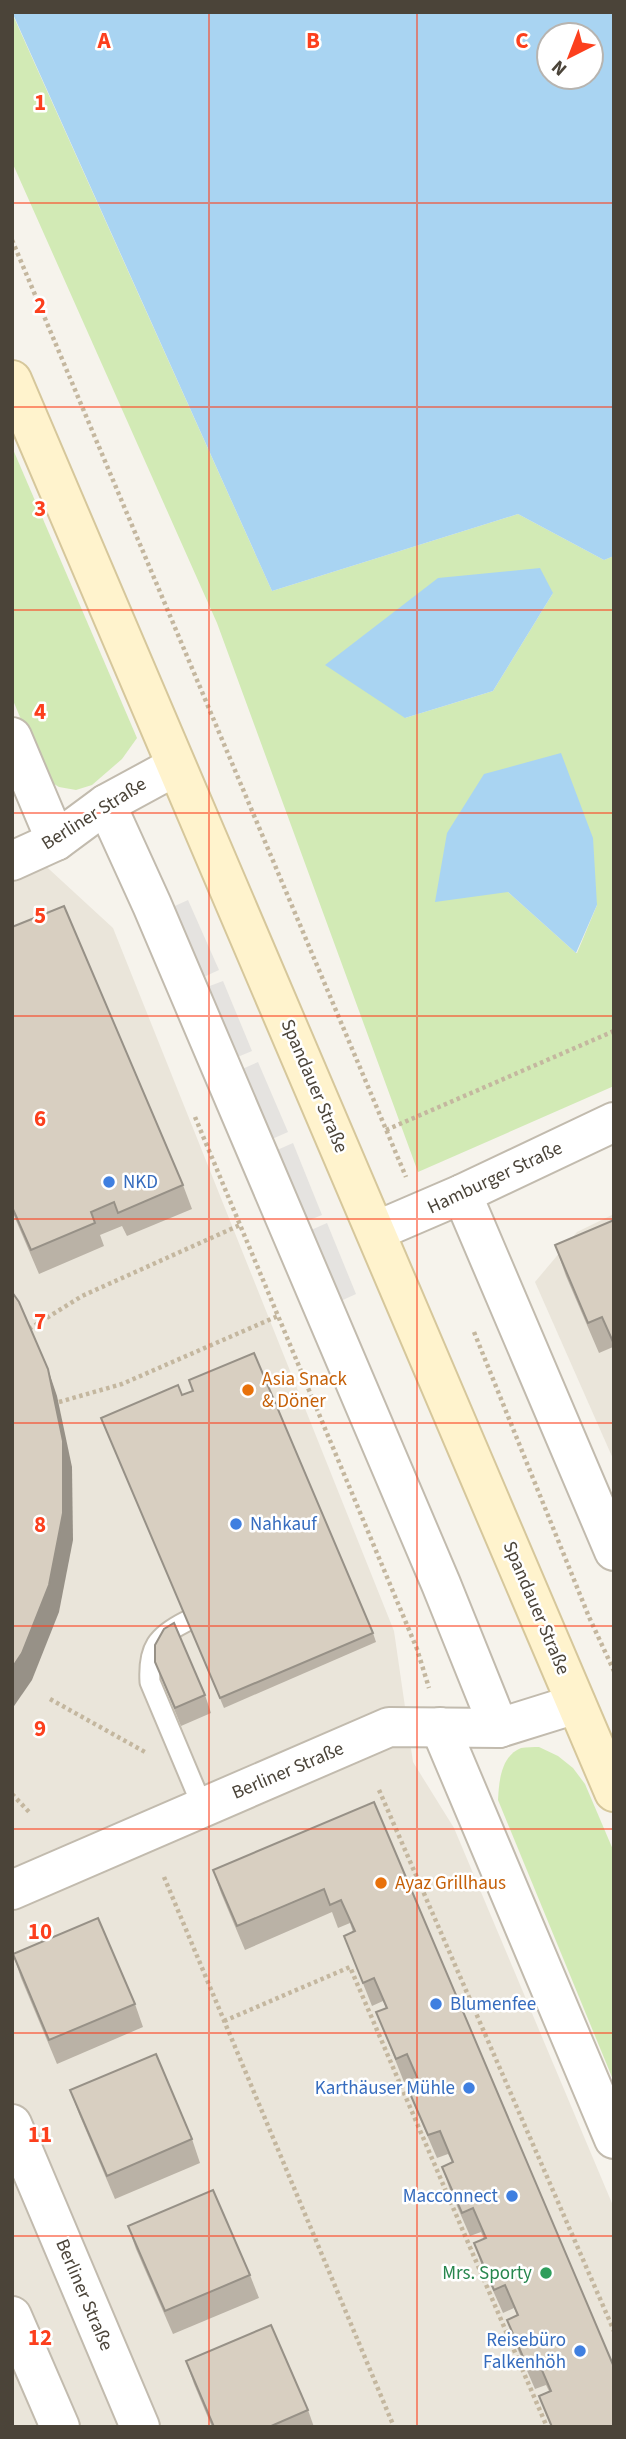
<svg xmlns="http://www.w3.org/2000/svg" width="626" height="2439" viewBox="0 0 626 2439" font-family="'Source Sans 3',sans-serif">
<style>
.residential{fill:#eae5da}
.green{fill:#d2eab5;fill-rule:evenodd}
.parking{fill:#e5e3e0}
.water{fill:#a9d4f2;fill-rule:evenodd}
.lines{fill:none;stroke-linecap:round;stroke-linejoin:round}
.lane-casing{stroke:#c2bbae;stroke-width:23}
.street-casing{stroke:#c2bbae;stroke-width:42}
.secondary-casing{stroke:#d6c79b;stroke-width:42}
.path{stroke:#c4b79f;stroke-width:4.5;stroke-dasharray:3.5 3.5;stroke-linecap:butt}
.lane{stroke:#fff;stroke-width:19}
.street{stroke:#fff;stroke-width:38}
.secondary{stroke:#fff3cd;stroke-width:38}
.wall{fill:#bab2a6}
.shaded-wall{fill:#979187}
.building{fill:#d8cfc1;stroke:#979187;stroke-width:2}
.grid{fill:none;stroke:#fc3f1d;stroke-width:2;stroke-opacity:0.55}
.shop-dot{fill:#3f7fe0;stroke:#fff;stroke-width:2.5}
.food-dot{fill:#e8710a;stroke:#fff;stroke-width:2.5}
.leisure-dot{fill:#2e9e5b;stroke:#fff;stroke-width:2.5}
.labels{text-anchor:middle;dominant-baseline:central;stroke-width:5;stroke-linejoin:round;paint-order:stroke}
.street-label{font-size:19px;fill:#4b4439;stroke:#fff}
.shop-label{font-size:19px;fill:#366cbe;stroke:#fff;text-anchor:start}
.food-label{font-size:19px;fill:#c56008;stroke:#fff;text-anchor:start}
.leisure-label{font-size:19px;fill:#27864d;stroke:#fff;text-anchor:end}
.grid-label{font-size:23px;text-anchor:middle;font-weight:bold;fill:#fc3f1d;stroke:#fff;stroke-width:5;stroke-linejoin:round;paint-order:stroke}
</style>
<rect width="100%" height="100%" fill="#f6f3ec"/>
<g class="residential">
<path d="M12 835 113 928 394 1631 413 1762 454 1828 614 2208V2427H12Z"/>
<path d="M614 1214V1461L535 1282 577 1232Z"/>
</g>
<g class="green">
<path d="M12 13 272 591 518 514 604 560 614 556V1086L418 1172 217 623 12 162ZM553 593 493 691 405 718ZM508 892 597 905 577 953H576Z"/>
<path d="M12 447 137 738 122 759 92 785 76 790 59 787 46 779 12 698Z"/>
<path d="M539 1747 558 1756 573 1768 585 1784 614 1852V2082L498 1800C499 1781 501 1756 521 1748 526 1747 534 1747 539 1747Z"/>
</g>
<g class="parking">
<path d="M188 900 219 970 195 981 164 911Z"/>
<path d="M223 981 252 1051 228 1061 199 990Z"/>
<path d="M258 1062 288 1132 263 1143 233 1073Z"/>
<path d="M293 1143 322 1215 297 1225 268 1154Z"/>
<path d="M327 1223 356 1294 332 1305 302 1234Z"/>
</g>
<g class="water">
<path d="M12 12H614V556L604 560 518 514 272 591ZM549 35H591V77H549Z"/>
<path d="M540 568 553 593 493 691 405 718 325 665 438 578Z"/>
<path d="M561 753 593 838 597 905 576 953 508 892 435 902 447 833 484 774Z"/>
</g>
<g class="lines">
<g class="lane-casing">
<path id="lane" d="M187 1621C157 1636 148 1648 150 1682L203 1808"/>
</g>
<g class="street-casing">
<g id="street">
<path d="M12 737 56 841"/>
<path d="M106 804 152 905 441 1584 499 1728"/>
<path d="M12 861 56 841 106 804 176 766"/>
<path d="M462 1194 614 1551"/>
<path d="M376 1231 462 1194 614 1122"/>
<path d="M440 1727 614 2139"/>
<path d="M12 1890 389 1727 499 1728 576 1704"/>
<path d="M12 2124 140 2427"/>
<path d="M12 2316 60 2427"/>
</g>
</g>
<g class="secondary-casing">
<path id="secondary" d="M12 380 614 1792"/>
</g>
<g class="path">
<path d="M12 240 406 1177"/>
<path d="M195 1117 417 1649 429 1688"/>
<path d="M386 1130 614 1031"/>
<path d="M29 1329 82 1296 240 1225"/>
<path d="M474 1332 589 1617 614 1671"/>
<path d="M59 1402 122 1384 278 1316"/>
<path d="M50 1699 145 1752"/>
<path d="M379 1790 614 2331"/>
<path d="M12 1794 30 1813"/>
<path d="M164 1877 394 2427"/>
<path d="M224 2021 350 1967 547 2427"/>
</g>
<use href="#lane" class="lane"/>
<use href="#street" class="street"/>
<use href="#secondary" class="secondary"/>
</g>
<g class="wall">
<path d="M12 927 183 1185 192 1209 127 1236 122 1226 100 1235 104 1246 39 1274 12 1211Z"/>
<path d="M614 1220V1349L613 1347 599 1353 566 1276 555 1245Z"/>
<path d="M101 1418 373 1633 376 1642 224 1708Z"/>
<path d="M155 1662 205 1695 211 1713 181 1726Z"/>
<path d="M374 1802 614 2427H551L539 2396 549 2391 546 2385 535 2389 515 2343 507 2320 517 2315 514 2308 503 2313 482 2266 474 2243 484 2239 481 2232 470 2236 450 2190 442 2167 452 2162 448 2154 437 2158 417 2112 408 2089 418 2085 415 2078 404 2082 376 2012 386 2008 383 2001 372 2006 344 1936 353 1932 350 1923 338 1928 332 1912 245 1950 221 1893 213 1870Z"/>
<path d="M13 1954 135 2004 143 2027 57 2064 21 1978Z"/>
<path d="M70 2090 192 2139 200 2163 115 2199 79 2114Z"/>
<path d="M128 2226 250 2275 259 2298 173 2334 136 2249Z"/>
<path d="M186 2361 308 2410 314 2427H212L194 2384Z"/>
</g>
<path class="shaded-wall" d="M48 1369 57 1396 72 1467 73 1540 59 1612 32 1680 12 1709V1668Z"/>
<g class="building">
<path d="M64 906 183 1185 118 1213 114 1202 91 1212 95 1223 31 1250 12 1207V927Z"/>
<path d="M614 1220V1344L602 1317 588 1323 555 1245Z"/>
<path d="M12 1292 19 1302 48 1369 63 1441V1513L49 1585 22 1653 12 1668Z"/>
<path d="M254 1353 373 1633 220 1698 101 1418 178 1385 182 1395 193 1391 189 1380Z"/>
<path d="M174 1623 205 1695 175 1708 155 1662V1645L164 1629Z"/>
<path d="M374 1802 614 2367V2427H552L539 2396 551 2391 538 2361 527 2366 507 2320 518 2315 505 2285 494 2290 474 2243 486 2238 473 2208 462 2213 442 2167 453 2162 440 2131 428 2135 408 2089 420 2084 407 2054 396 2059 376 2012 387 2008 374 1978 363 1983 344 1936 355 1931 341 1900 330 1905 324 1889 237 1926 213 1870Z"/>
<path d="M98 1918 135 2004 49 2040 13 1954Z"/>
<path d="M156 2054 192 2139 107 2176 70 2090Z"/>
<path d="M213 2190 250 2275 165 2311 128 2226Z"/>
<path d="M271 2325 308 2410 269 2427H214L186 2361Z"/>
</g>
<path class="grid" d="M209 12V2427M417 12V2427M12 203H614M12 407H614M12 610H614M12 813H614M12 1016H614M12 1219H614M12 1423H614M12 1626H614M12 1829H614M12 2033H614M12 2236H614"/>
<g class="shop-dot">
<circle cx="109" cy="1182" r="7"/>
<circle cx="236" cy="1524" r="7"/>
<circle cx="436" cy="2004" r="7"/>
<circle cx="469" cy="2088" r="7"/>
<circle cx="512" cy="2196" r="7"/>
<circle cx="580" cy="2351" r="7"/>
</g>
<g class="food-dot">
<circle cx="248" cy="1390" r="7"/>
<circle cx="381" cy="1883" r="7"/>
</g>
<circle class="leisure-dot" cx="546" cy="2273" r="7"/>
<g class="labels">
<g class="street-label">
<text transform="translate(94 814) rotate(-32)">Berliner Straße</text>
<text transform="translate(314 1086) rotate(67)">Spandauer Straße</text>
<text transform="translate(495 1178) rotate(-25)">Hamburger Straße</text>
<text transform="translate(536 1608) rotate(67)">Spandauer Straße</text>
<text transform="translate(288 1771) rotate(-23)">Berliner Straße</text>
<text transform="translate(84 2295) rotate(67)">Berliner Straße</text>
</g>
<g class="shop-label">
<text x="123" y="1182">NKD</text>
<text x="250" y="1524">Nahkauf</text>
<text x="450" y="2004">Blumenfee</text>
<text x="455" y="2088" text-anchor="end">Karthäuser Mühle</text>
<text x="498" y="2196" text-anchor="end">Macconnect</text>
<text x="566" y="2340" text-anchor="end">Reisebüro<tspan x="566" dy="22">Falkenhöh</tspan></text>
</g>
<g class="food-label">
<text x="262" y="1379">Asia Snack<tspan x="262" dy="22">&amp; Döner</tspan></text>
<text x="395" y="1883">Ayaz Grillhaus</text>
</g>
<g class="leisure-label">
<text x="532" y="2273">Mrs. Sporty</text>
</g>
</g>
<g class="grid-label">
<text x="104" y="48">A</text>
<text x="313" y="48">B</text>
<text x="522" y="48">C</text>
<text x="40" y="110">1</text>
<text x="40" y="313">2</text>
<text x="40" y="516">3</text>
<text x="40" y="719">4</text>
<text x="40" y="923">5</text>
<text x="40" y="1126">6</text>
<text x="40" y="1329">7</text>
<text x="40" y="1532">8</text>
<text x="40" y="1736">9</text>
<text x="40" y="1939">10</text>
<text x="40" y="2142">11</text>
<text x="40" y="2345">12</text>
</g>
<rect width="626" height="2439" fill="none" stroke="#4b4439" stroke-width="28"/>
<g transform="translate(570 56) rotate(222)"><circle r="33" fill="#ffffff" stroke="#b7b4b0" stroke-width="2"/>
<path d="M0-5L12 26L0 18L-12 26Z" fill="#fc3f1d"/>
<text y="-10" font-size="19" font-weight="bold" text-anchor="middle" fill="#4b4439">N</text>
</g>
</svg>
